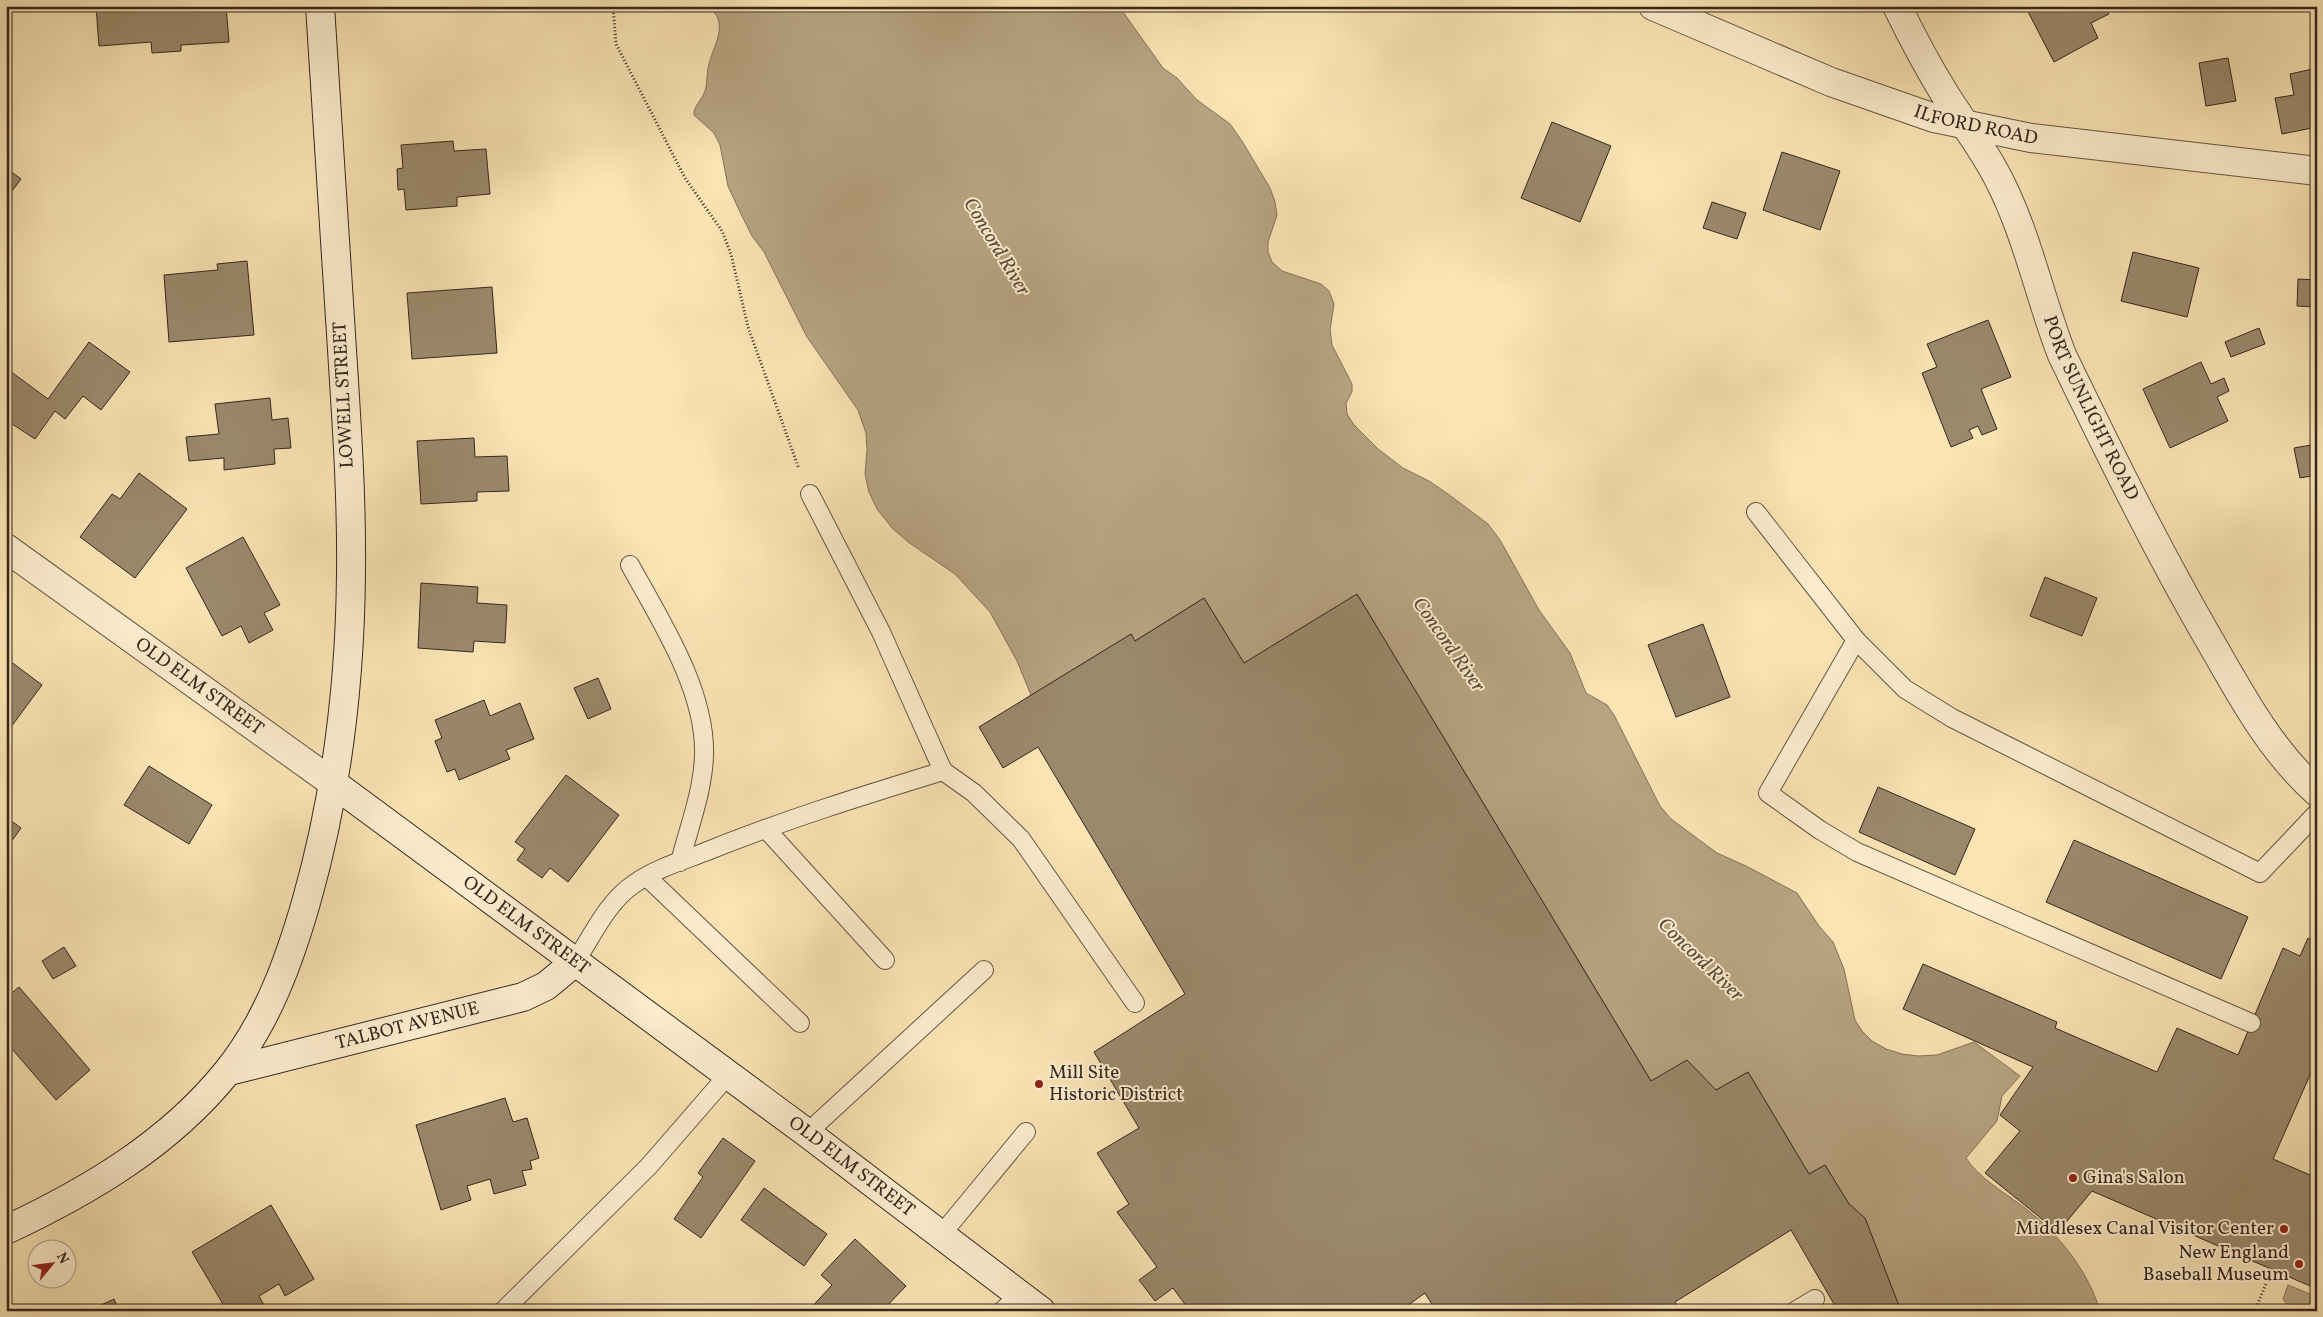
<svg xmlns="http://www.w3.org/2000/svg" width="2323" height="1317" viewBox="0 0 2323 1317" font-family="Vollkorn,serif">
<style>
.water{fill:#b7a381;stroke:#83715a}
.building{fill:#9b896c;stroke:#35261f}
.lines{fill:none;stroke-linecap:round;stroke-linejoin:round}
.lane-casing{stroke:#665644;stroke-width:20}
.street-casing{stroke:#665644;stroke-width:30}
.secondary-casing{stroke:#35261f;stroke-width:30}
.path{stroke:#35261f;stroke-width:3;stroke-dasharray:1 2.5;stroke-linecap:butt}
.lane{stroke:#fcedce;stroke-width:18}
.street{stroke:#fcedce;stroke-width:28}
.secondary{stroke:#fcedce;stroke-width:28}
.poi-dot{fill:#8f2418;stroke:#fcedce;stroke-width:2}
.labels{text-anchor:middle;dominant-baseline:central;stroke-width:4;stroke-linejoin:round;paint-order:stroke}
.street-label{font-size:19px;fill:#35261f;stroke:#fcedce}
.poi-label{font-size:19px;fill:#35261f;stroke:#fcedce;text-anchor:start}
.water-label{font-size:20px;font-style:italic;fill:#5c4c3c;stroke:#fcedce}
</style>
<rect width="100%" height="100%" fill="#fae4b4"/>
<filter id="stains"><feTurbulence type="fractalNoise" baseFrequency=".004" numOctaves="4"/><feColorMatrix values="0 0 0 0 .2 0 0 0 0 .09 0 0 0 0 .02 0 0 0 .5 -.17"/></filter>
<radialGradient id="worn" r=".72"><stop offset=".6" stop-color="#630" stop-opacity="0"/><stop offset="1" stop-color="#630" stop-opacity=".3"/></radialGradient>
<g class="water">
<path d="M704 6H1123V12L1163 68 1177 78 1197 100 1230 124 1242 141 1270 188 1275 202 1277 215 1268 242V252L1272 262 1282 271 1321 284 1329 291 1334 304 1330 330 1332 345 1352 384V392L1346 403 1347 414 1354 425 1378 449 1403 468 1429 481 1448 494 1488 524 1500 540 1539 610 1570 653 1586 693 1607 705 1614 715 1660 806 1671 819 1717 853 1748 867 1797 893 1819 926 1833 942 1844 969 1855 1020 1862 1031 1872 1041 1886 1049 1902 1054 1918 1056 1937 1055 1974 1042 2020 1076 2002 1096 1997 1121 1966 1158C1979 1178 2002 1191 2021 1205 2056 1231 2087 1268 2100 1311H1901L1865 1218 1849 1204 1825 1165 1809 1174 1748 1072 1716 1090 1651 1081 1357 594 1244 663 1204 598 1135 641 1031 695 1017 661 990 612 955 574 908 542 892 528 877 509 869 492 865 474 867 450 866 433 858 410 807 337 764 252 752 236 740 212 728 186 720 145 714 133 694 115C693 107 702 100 705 91 708 83 706 73 709 64 713 46 733 18 704 6Z"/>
<path d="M2288 1285 2317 1297V1311C2300 1311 2293 1314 2283 1299Z"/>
</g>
<g class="building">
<path d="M96 6H226L229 42 181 45V51L152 53 151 42 99 46Z"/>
<path d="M2025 6H2105L2109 14 2091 23 2098 38 2054 62Z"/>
<path d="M2228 58 2236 101 2206 106 2199 63Z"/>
<path d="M2317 68V127L2282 134 2275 98 2294 95 2290 74Z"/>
<path d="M1552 122 1611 146 1580 222 1521 198Z"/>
<path d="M453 141 454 151 486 149 490 194 457 197V206L406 210 404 189 398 190 397 169 403 168 401 145Z"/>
<path d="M1782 152 1840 171 1820 230 1763 210Z"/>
<path d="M6 168 21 179 6 199Z"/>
<path d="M1712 202 1746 213 1737 239 1703 228Z"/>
<path d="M2133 252 2199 268 2187 317 2121 301Z"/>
<path d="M247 261 254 335 169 342 164 275 218 270 217 264Z"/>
<path d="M2298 279 2317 280V307L2297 306Z"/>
<path d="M492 287 497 353 412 359 407 293Z"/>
<path d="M1988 320 2011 377 1981 389 1997 429 1982 435 1978 426 1969 430 1973 438 1951 447 1922 373 1937 367 1927 344Z"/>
<path d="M2259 328 2265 344 2231 357 2225 342Z"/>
<path d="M89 342 130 372 101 410 83 396 65 419 55 411 35 439 6 420V368L48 399Z"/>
<path d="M2201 362 2211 384 2224 378 2229 391 2217 397 2228 421 2170 448 2143 389Z"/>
<path d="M270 398 272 420 288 418 291 448 274 449 275 464 224 470V458L189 461 186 437 219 434 215 404Z"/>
<path d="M474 438 475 457 507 456 509 491 477 492V501L421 504 417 441Z"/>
<path d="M2317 444V475L2300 478 2294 448Z"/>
<path d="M139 473 187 509 135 578 80 537 112 494 120 499Z"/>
<path d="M243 537 280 605 264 613 273 630 249 643 241 626 222 636 186 568Z"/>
<path d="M2045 577 2097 598 2082 636 2030 616Z"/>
<path d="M421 583 478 587 477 603 507 605 505 643 474 641 473 652 418 648Z"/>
<path d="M1357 594 1651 1081 1687 1060 1716 1090 1748 1072 1809 1174 1825 1165 1849 1204 1865 1218 1901 1311H1838L1791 1230 1675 1302 1680 1311H1436L1425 1293 1400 1311H1190L1173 1288 1155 1301 1139 1280 1157 1267 1117 1212 1129 1204 1097 1153 1139 1128 1094 1052 1185 994 1038 747 1003 768 979 727 1131 634 1135 641 1204 598 1244 663Z"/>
<path d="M1703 624 1730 697 1676 717 1648 645Z"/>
<path d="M6 658 42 685 11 727 6 724Z"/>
<path d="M598 678 611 709 588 719 574 688Z"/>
<path d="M484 700 490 716 520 703 534 739 506 750 510 759 459 780 455 769 447 772 435 741 442 738 435 720Z"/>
<path d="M149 766 212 805 189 844 124 805Z"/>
<path d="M566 775 619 815 568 882 550 868 542 878 517 860 525 849 515 842Z"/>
<path d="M1878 787 1975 829 1955 875 1859 832Z"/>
<path d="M6 817 21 828 6 849Z"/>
<path d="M2074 840 2248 917 2221 979 2046 902Z"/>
<path d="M2308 938 2317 942V1059L2273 1159 2317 1178V1289L2092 1191 2058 1232 1985 1173 2020 1131 2000 1115 2033 1067 1903 1009 1923 964 2057 1022 2055 1028 2157 1072 2177 1028 2238 1055 2283 948 2300 956Z"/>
<path d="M64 947 76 966 53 979 42 961Z"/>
<path d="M19 987 90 1070 56 1100 6 1042V1009L13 1003 7 997Z"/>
<path d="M505 1098 513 1122 527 1118 539 1158 530 1161 532 1169 522 1171 526 1185 494 1194 490 1179 467 1186 471 1200 441 1210 416 1125Z"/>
<path d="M723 1138 755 1161 701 1238 674 1219 703 1177 698 1173Z"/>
<path d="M764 1188 827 1234 804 1266 741 1220Z"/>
<path d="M271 1205 314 1279 285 1296 279 1284 259 1296 266 1309 262 1311H227L192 1252Z"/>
<path d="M855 1239 906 1286 882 1311H808L832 1285 821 1275Z"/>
<path d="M114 1299 119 1311H88Z"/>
</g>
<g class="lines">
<g class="lane-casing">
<g id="lane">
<path d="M1756 512 1856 640 1905 689 1952 718 2260 873 2317 813"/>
<path d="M630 565C660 620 706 690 704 755 703 791 689 827 680 862"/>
<path d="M1856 640 1768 793 1820 830 1857 852 2251 1023"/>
<path d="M943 771 974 793 1021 839 1135 1003"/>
<path d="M766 829 885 960"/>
<path d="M647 877 800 1023"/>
<path d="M575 962C592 936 608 901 634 884 656 868 685 860 710 850 787 819 865 795 943 771L881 632 810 494"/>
<path d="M807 1133 984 970"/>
<path d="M941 1235 1026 1132"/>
<path d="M503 1311 649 1166 728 1075"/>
<path d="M1002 1311 1019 1295"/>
<path d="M1795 1311 1815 1299"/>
</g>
</g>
<g class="street-casing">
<g id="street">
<path id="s1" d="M1653 6 1831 82 1934 118 2031 138 2317 171"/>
<path id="s2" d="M1897 6C1912 37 1928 67 1946 96 1966 127 1989 157 2004 190 2029 243 2041 301 2062 355 2109 452 2156 548 2210 641 2241 695 2270 750 2317 792"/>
<path id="s3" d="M6 548 333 783"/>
</g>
</g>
<g class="secondary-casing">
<g id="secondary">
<path id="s4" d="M333 783 807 1133 1041 1311"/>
<path id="s5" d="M229 1071 523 997 546 986 575 962"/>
<path d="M6 1230C89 1191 169 1144 227 1072 267 1023 290 959 307 899 337 793 350 683 351 574 352 494 346 414 341 334 334 225 327 116 320 6"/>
</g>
</g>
<g class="path">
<path d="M613 6 616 44 685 178 722 231 731 254 748 327 799 469"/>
<path d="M2255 1311 2272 1269"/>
</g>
<use href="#lane" class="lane"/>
<use href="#street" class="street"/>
<use href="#secondary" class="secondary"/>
</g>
<g class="poi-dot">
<circle cx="1039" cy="1084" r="5"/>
<circle cx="2073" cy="1178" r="5"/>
<circle cx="2284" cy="1229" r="5"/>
<circle cx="2299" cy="1264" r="5"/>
</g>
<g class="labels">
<g class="street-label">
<text stroke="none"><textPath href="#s1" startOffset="345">ILFORD ROAD</textPath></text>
<text transform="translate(344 395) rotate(-93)">LOWELL STREET</text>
<text stroke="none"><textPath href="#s2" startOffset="448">PORT SUNLIGHT ROAD</textPath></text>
<text stroke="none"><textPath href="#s3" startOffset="238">OLD ELM STREET</textPath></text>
<text stroke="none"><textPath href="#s4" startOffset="240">OLD ELM STREET</textPath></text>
<text stroke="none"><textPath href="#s5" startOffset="184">TALBOT AVENUE</textPath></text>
<text stroke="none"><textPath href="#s4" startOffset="645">OLD ELM STREET</textPath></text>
</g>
<g class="poi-label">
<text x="1049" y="1073">Mill Site<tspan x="1049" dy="22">Historic District</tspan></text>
<text x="2083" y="1178">Gina's Salon</text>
<text x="2274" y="1229" text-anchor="end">Middlesex Canal Visitor Center</text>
<text x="2289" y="1253" text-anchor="end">New England<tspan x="2289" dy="22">Baseball Museum</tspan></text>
</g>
<g class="water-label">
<text transform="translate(996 247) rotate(59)">Concord River</text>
<text transform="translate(1448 645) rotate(55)">Concord River</text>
<text transform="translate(1700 960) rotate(44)">Concord River</text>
</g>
</g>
<rect width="2323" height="1317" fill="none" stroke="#fae4b4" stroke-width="25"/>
<rect x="8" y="8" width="2308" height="1302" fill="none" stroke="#35261f" stroke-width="2.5"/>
<rect x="12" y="12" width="2298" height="1292" fill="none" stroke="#35261f"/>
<g transform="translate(52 1264) rotate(61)"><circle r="24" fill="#fcedce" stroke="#ac9d88"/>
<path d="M0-4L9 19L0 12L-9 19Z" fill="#8f2418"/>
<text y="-8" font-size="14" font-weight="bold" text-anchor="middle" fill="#35261f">N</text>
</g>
<rect width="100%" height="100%" filter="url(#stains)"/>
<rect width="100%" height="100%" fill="url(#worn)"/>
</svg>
